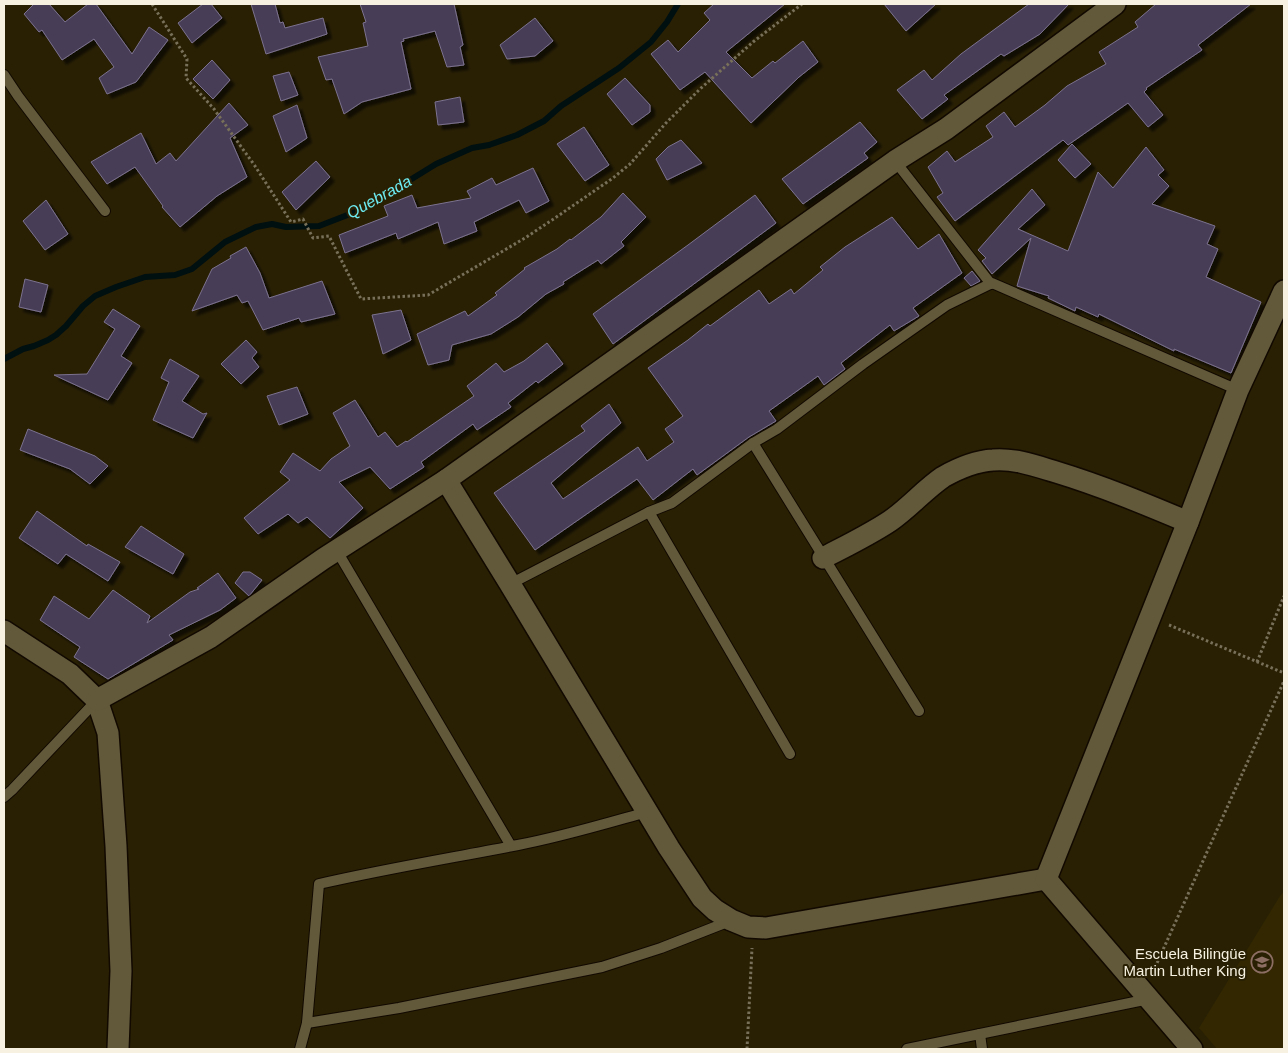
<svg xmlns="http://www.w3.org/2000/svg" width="1288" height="1053" viewBox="0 0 1288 1053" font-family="Arial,sans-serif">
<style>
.built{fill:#322701}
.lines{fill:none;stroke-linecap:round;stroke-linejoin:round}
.stream{stroke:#000f10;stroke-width:6}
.building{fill:#463d57;stroke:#7c728f;filter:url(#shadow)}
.service-casing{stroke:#120900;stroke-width:12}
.minor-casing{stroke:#120900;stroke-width:24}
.path{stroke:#787059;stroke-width:3;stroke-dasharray:2.5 2.5;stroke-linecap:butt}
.service{stroke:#62593b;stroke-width:10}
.minor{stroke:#62593b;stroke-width:21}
.labels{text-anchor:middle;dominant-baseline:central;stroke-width:4;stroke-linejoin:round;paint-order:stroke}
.poi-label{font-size:15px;fill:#f6f1e0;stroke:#292004;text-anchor:end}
.water-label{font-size:16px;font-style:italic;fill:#6debf1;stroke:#292004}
</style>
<defs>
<filter id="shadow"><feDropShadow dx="4.5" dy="4.5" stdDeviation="1" flood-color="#0009"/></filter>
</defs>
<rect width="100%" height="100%" fill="#292004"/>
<path class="built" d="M1284 891V1049H1217L1199 1028 1280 896Z"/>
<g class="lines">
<path class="stream" d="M4 359 23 349 34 346 48 340 56 335 66 326 83 306 95 296 116 287 145 277 175 275 192 269 225 242 256 227 272 224 286 227 319 226 363 209 436 164 472 148 489 145 517 135 544 121 561 106 619 68 651 42 667 22 678 4"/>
</g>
<g class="building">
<path d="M34 4H49L65 22 88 4H96L132 54 149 27 168 40 136 82 107 94 99 78 114 67 94 39 62 60 42 30 39 32 24 14Z"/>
<path d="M203 4H211L222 18 192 43 178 23Z"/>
<path d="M251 4H275L280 23 283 22 285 28 323 18 327 34 266 54Z"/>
<path d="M360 4H454L463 45 460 47 464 65 447 67 435 31 403 39 404 41 401 42 411 89 362 102 344 114 332 79 326 80 318 57 368 46 363 23 366 22Z"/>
<path d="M714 4H785L726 52 752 78 773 61 775 63 803 41 818 62 799 77 751 123 705 72 680 90 651 54 668 40 678 52 710 20 704 13Z"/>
<path d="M884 4H936L906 31Z"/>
<path d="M1029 4H1069L1040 34 1004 56 1001 54 944 95 948 99 922 119 897 90 924 70 932 80 961 54Z"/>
<path d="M1156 4H1251L1198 45 1202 50 1146 88 1147 89 1144 92 1163 115 1148 127 1128 103 1068 145 1063 140 955 221 937 197 943 193 928 167 947 151 955 162 993 137 986 126 1004 112 1015 127 1045 105 1067 86 1106 64 1099 52 1138 27 1135 22Z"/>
<path d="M535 18 553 41 535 56 507 59 500 45Z"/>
<path d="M212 60 230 80 213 99 193 79Z"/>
<path d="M289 72 298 95 281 101 273 76Z"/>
<path d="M625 78 650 105V112L632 125 607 94Z"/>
<path d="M460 97 464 122 438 125 435 102Z"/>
<path d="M229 103 248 125 230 138 247 177 217 196 180 227 162 207 163 206 135 167 107 184 91 162 141 133 156 164 170 153 176 161Z"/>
<path d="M297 105 307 138 286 152 273 116Z"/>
<path d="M860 122 877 142 864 153 868 158 803 204 782 179Z"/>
<path d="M584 127 609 165 585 181 557 144Z"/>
<path d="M681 140 702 163 667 180 656 159 668 147Z"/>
<path d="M1072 144 1091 164 1075 178 1058 160Z"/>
<path d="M1146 147 1164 170 1158 175 1169 186 1152 204 1215 226 1207 244 1218 249 1206 277 1261 302 1231 373 1174 349V351L1099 314 1098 317 1076 307 1075 311 1048 298 1049 296 1017 286 1031 238 992 274 982 261 986 258 978 250 1032 189 1045 205 1018 229 1068 251 1098 172 1113 188Z"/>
<path d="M316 161 330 177 296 210 282 192Z"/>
<path d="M533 168 549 201 526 213 519 200 474 222 477 231 444 244 438 222 398 239 396 233 345 253 339 235 388 216 384 206 412 195 417 208 471 198 467 191 492 178 496 185Z"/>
<path d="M623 193 646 217 621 242 624 246 601 264 598 260 563 282 564 284 546 294 518 317 491 334 452 345 449 360 428 365 417 334 465 311 468 316 497 295 495 293 525 269 524 268 557 249 570 239 571 240 601 217Z"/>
<path d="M755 195 776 223 613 344 593 314 688 245Z"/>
<path d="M46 200 68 234 45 250 23 221Z"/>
<path d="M892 217 918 249 939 234 962 273 913 308 919 316 894 331 890 325 841 363 845 369 824 385 818 376 769 411 776 421 749 437 697 475 693 469 653 500 637 479 535 550 494 493 585 431 581 426 609 404 621 423 551 483 563 499 638 447 647 461 674 442 665 429 683 416 648 368 688 340 708 324 710 326 759 290 769 304 791 289 794 294 823 270 820 267 845 247Z"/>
<path d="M246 247 260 273 269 298 322 281 335 314 301 322 299 318 263 330 248 301 242 303 237 295 192 311 212 269 231 258 230 256Z"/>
<path d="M972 271 980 281 971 286 964 278Z"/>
<path d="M25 279 48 285 41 312 19 307Z"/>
<path d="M113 309 140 326 121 356 132 363 108 400 54 375 87 374 115 329 104 322Z"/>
<path d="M401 310 411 340 383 354 372 315Z"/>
<path d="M246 340 257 352 252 358 259 367 241 384 221 364Z"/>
<path d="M547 343 563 364 538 383 536 381 508 403 511 407 477 430 473 424 421 462 424 467 390 489 370 467 339 482 363 508 330 538 307 517 298 523 288 514 258 534 244 518 290 480 280 472 293 453 320 471 331 459 350 446 333 413 355 400 378 437 385 432 397 447 406 441 407 442 474 396 467 386 496 363 504 372 524 361Z"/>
<path d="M170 359 199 376 182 401 203 414 207 413 193 438 153 420 169 382 161 378Z"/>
<path d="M297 387 308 414 279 425 267 396Z"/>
<path d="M28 429 95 456 108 466 90 484 70 469 20 450Z"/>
<path d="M37 511 87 546 88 544 120 562 108 581 66 554 58 564 19 538Z"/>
<path d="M141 526 184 554 173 574 125 547Z"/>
<path d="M243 572H250L262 580 249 596 235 583Z"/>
<path d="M218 573 236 598 220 610 169 635 173 640 108 679 74 657 80 647 40 620 54 596 89 619 113 590 150 616 147 623 190 592 199 589 197 588Z"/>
</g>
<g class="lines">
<g class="service-casing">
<g id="service">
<path d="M4 75 18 96 105 211"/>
<path d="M895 161 991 284"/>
<path d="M753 443 919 711"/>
<path d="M649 512 790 754"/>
<path d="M337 551 511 846"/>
<path d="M510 584 649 512 672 503 753 443 777 429 863 364 947 305 992 283 1238 390"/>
<path d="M4 797 12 790 97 700"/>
<path d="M307 1023 399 1008 602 967 661 948 730 921"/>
<path d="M980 1034 982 1049"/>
<path d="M300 1049 307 1023 319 884C384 869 451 858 518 845 561 837 604 824 647 812"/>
<path d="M907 1049 1149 999"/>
</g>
</g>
<g class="minor-casing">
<g id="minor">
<path d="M446 480 510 584 669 848 702 898 715 910 731 920 748 927 766 928 1046 879"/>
<path d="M823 558C846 546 869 535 890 521 909 508 924 490 943 477 957 469 976 461 993 460 1014 458 1036 466 1056 472 1102 486 1145 504 1188 522"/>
<path d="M4 631 70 674 97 700 108 733 116 846 121 971 118 1049"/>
<path d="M97 700 211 637 323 559 446 480 895 161 946 129 1115 4"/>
<path d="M1046 879 1188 522 1238 390 1284 291"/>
<path d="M1046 879 1192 1049"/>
</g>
</g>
<g class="path">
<path d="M152 4 187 59 186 78 214 109 255 166 291 222 303 219 313 238 329 236 361 299 428 295 525 238 555 218 613 178 630 164 666 123 700 89 753 42 802 4"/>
<path d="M1169 625 1284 673"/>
<path d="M1257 662 1284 596"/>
<path d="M1153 972 1284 681"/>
<path d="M747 1049 752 948"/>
</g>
<use href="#service" class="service"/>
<use href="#minor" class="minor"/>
</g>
<defs>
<g id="school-ring" transform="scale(1.125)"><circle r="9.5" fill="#292004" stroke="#8d6e63" stroke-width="1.5"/><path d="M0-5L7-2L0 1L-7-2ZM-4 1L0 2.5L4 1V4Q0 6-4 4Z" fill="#8d6e63"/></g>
</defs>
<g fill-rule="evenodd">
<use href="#school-ring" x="1262" y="962"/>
</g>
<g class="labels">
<g class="poi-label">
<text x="1246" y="953">Escuela Bilingüe<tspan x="1246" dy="17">Martin Luther King</tspan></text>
</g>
<g class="water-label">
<text transform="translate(379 197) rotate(-29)">Quebrada</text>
</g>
</g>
<rect width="1288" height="1053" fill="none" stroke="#f6f1e0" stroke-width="10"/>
</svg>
